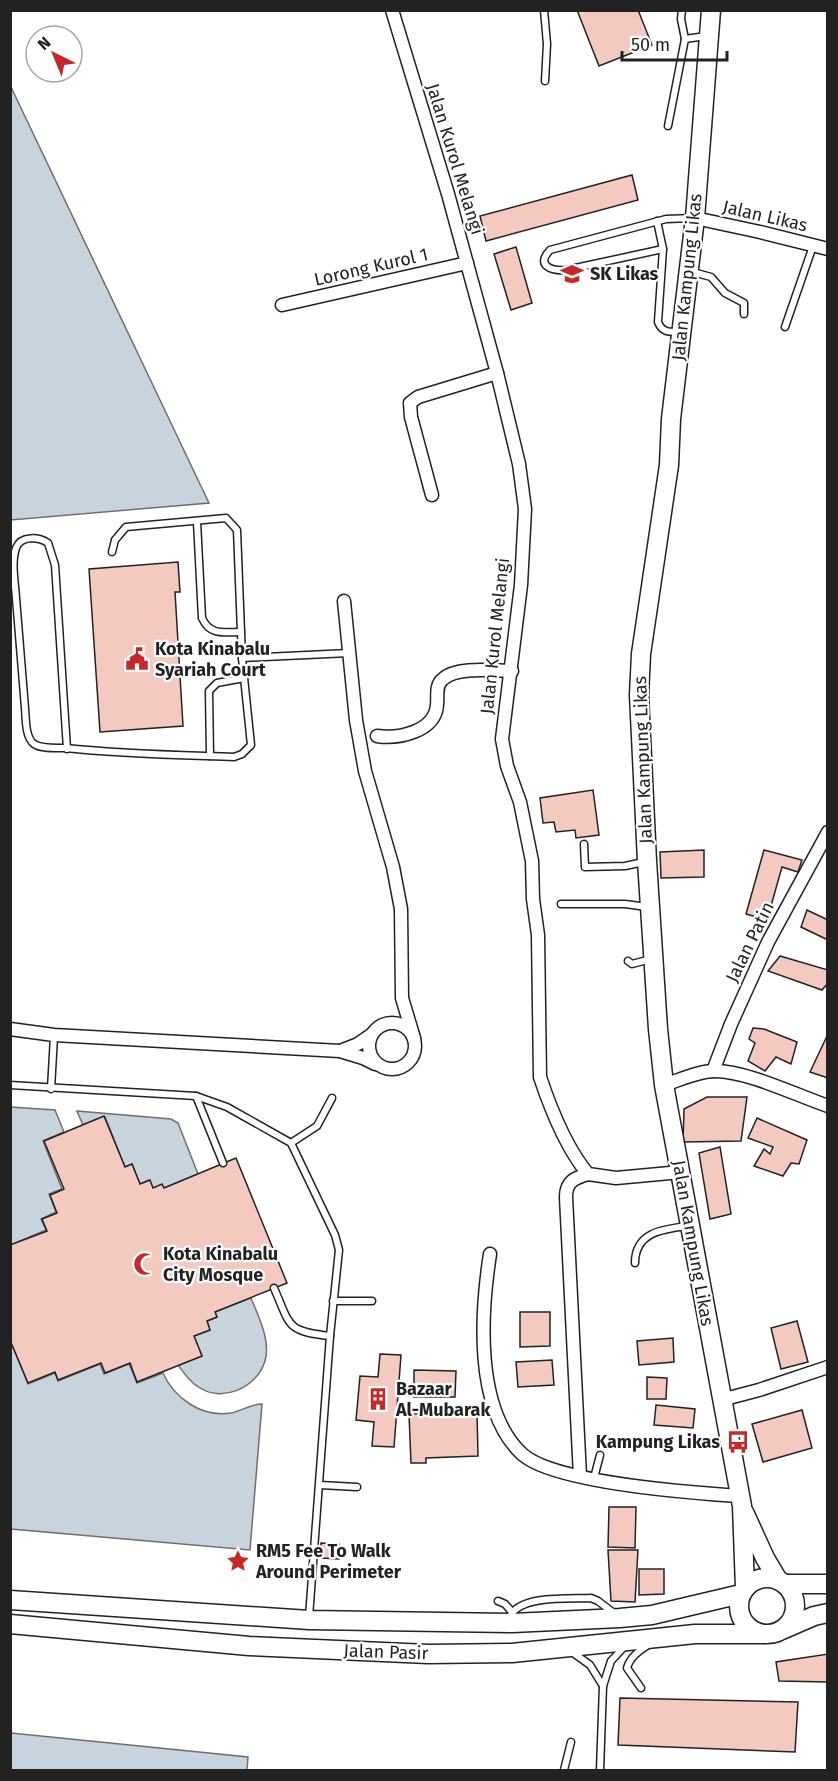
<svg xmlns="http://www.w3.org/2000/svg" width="838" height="1781" viewBox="0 0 838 1781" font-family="'Fira Sans',sans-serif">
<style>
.water{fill:#c7d3dd;stroke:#6f6f6f;stroke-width:1.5}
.building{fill:#f3c9c0;stroke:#222;stroke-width:1.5}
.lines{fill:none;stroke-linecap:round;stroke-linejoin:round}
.service-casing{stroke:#222;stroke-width:9}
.minor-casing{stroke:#222;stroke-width:15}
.secondary-casing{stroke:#222;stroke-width:21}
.service{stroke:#fff;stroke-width:6}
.minor{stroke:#fff;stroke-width:12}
.secondary{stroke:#fff;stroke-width:18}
.labels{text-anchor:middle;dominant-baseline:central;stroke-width:4.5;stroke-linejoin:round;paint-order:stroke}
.street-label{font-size:18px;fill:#222;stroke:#fff}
.poi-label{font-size:18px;font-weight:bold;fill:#222;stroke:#fff;text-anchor:start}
</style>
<rect width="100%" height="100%" fill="#fff"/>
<g class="water">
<path d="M11 87 209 503 11 520Z"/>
<path d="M10 1107 55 1110 64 1132 43 1141 62 1189 49 1194 56 1212 41 1219 46 1230 11 1245Z"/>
<path d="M77 1111 171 1119 178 1123 198 1174 164 1188H153L149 1180 140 1184 132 1164 125 1167 105 1117 83 1125Z"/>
<path d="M251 1298C258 1316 271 1340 265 1361 257 1388 221 1404 197 1386 189 1381 184 1373 178 1365L202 1356 194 1336 210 1330 207 1321 217 1317 215 1312Z"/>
<path d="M11 1342 28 1384 55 1373 58 1381 100 1364 104 1374 129 1364 137 1383 163 1373C174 1398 202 1418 231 1413 242 1411 251 1404 262 1404L250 1550 11 1529Z"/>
<path d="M11 1733 248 1757 247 1770H11Z"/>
</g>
<g class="building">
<path d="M577 10H638L652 45 599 66Z"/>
<path d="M632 175 638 200 486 241 480 216Z"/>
<path d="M516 247 532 303 511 310 494 254Z"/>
<path d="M178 562 180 592H175L183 726 100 732 89 569Z"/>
<path d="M593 790 599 835 576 838 575 830 556 832 554 822 543 823 540 798Z"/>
<path d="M704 850V877L661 878 660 852Z"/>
<path d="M764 850 802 860 798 872 782 867 767 920 746 914Z"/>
<path d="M807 910 828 920V940L801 927Z"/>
<path d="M780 956 828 970V983L822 990 768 971Z"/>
<path d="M753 1028 764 1029 797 1042 791 1064 776 1057 765 1071 748 1061 755 1043 749 1039Z"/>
<path d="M828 1034V1078L810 1072Z"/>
<path d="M707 1097H747L741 1141 683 1142 684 1109Z"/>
<path d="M104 1116 125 1167 132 1164 140 1184 150 1180 153 1188 162 1184 164 1188 236 1158 287 1283 215 1312 217 1317 207 1321 210 1330 194 1336 202 1356 137 1382 130 1363 105 1373 101 1363 58 1380 55 1372 28 1383 10 1340V1245L47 1231 42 1219 57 1213 50 1195 64 1189 44 1141Z"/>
<path d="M757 1118 807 1140 799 1164 791 1163 783 1176 754 1166 764 1149 770 1154 773 1147 748 1138Z"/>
<path d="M720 1147 731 1214 710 1219 699 1153Z"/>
<path d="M520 1312H550V1346L520 1347Z"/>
<path d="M797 1321 808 1362 781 1369 771 1328Z"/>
<path d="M673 1338 674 1362 639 1365 637 1341Z"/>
<path d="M380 1354 401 1355 394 1447 372 1446 374 1422 356 1420 360 1376 378 1377Z"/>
<path d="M552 1360 554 1385 518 1387 516 1362Z"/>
<path d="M414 1370 456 1371 455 1397H414Z"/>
<path d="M647 1377 667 1378 666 1399H647Z"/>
<path d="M656 1405 695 1409 693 1428 654 1425Z"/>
<path d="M802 1410 812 1448 763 1462 752 1424Z"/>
<path d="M477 1412 478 1456 426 1458V1463H411L409 1414Z"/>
<path d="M609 1507H636L635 1548 608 1547Z"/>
<path d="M321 1543 339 1544V1559L321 1558Z"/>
<path d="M608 1550H638L635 1602 611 1601Z"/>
<path d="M639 1569H664V1594L639 1595Z"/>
<path d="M828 1654V1682L779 1681 776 1662Z"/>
<path d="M620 1698 798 1702 795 1752 618 1745Z"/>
</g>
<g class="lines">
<g class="service-casing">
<g id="service">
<path d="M544 10 547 44 545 81"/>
<path d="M682 10 681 19 685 39"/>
<path d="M668 126 685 39 706 36"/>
<path d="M657 221 663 249 658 322C662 332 668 332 678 332"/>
<path d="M663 249 566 270C552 271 535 266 550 250L666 219 694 218"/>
<path d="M689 271 711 277 725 293 744 303V314"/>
<path d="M785 327 813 246"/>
<path d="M197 522 202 618C210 636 224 632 241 632"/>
<path d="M242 658 349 653"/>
<path d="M67 749 55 565 48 543C39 537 21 535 16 548 11 563 15 582 16 598 19 635 22 672 25 708 26 719 25 737 34 744 41 749 57 748 66 748 121 754 178 755 234 757L242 754 251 745 242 658 237 530 226 518 126 527 115 540 112 552"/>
<path d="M210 756 209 691 217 683 244 678"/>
<path d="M584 844 585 867 625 866 644 862"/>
<path d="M561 904H625L647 907"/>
<path d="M628 961 632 964 651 959"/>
<path d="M10 1085 196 1096 227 1107 291 1143 335 1235 339 1250 330 1336 309 1617"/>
<path d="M51 1089 54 1036"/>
<path d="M196 1096 223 1163"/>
<path d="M291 1143 317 1126 332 1098"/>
<path d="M635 1263C635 1232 663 1229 688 1226"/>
<path d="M274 1288C291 1327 286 1331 330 1336"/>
<path d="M333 1301H372"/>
<path d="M594 1478 600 1455"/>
<path d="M320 1485 357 1487"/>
<path d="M498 1601 505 1604 512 1612"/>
<path d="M512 1620 511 1615C522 1595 569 1599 591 1598L598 1601 615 1614"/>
<path d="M572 1652 590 1665 603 1686"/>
<path d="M641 1688 627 1668C630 1657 639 1651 648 1645"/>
<path d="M564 1770 571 1742"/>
<path d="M600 1770 603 1686 611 1661 625 1646"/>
</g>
</g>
<g class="minor-casing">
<g id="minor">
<path d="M392 10 448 194 497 373 519 464 525 509 521 585 502 739 507 766 520 802 532 861 533 899 538 935 540 1077C550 1107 567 1149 588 1174L616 1178 681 1172"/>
<path d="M695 218 760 232 828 249"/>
<path d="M282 305 467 263"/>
<path d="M432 495 411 417 410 403 418 397 497 373"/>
<path d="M344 601 356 720 365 771 393 867 401 909 402 998 414 1038"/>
<path d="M377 736C398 739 435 732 437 705 438 696 435 685 443 679 457 666 494 671 512 671"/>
<circle cx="392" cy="1046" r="23"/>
<path d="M10 1029 54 1035 340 1051 363 1058 375 1064"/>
<path d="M340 1051 358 1044 371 1035"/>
<path d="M713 1071 731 1024 768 942 828 832"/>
<path d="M664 1085C680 1080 698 1071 715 1071 747 1071 796 1095 828 1106"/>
<path d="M490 1254C481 1312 474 1409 522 1454 554 1483 694 1493 739 1496"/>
<path d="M721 1400 759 1390 828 1367"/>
<path d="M580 1476 566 1197C566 1181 575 1178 588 1174"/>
</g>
</g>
<g class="secondary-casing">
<g id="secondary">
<path d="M711 10 695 218 671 419 669 465 641 654 639 695 647 861 658 1029 664 1085 742 1506 745 1588"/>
<path d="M744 1512 765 1558 778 1580"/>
<circle cx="767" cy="1606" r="28"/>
<path d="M785 1584H828"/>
<path d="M10 1600 309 1620 512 1623 620 1618 652 1615 741 1594"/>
<path d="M10 1624 249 1646 428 1654 512 1653 695 1634H762"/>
<path d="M784 1629 814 1616 828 1613"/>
</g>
</g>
<use href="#service" class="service"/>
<use href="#minor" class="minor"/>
<use href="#secondary" class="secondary"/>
</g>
<defs>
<g id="school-bare" transform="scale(1.8)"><path d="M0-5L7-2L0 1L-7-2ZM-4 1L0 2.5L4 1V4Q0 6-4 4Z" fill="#c62828" stroke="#fff" stroke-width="2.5" paint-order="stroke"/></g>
<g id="civic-bare" transform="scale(1.8)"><path d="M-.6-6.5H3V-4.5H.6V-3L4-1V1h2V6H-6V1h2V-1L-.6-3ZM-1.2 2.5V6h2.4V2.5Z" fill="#c62828" stroke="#fff" stroke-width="2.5" paint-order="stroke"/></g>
<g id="mosque-bare" transform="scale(1.8)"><path d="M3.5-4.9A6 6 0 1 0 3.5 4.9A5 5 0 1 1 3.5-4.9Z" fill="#c62828" stroke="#fff" stroke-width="2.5" paint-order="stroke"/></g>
<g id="building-bare" transform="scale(1.8)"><path d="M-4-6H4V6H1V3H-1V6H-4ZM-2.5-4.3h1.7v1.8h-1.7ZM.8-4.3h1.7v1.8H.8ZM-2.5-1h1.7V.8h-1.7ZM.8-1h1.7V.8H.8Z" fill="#c62828" stroke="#fff" stroke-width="2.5" paint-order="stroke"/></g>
<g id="bus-bare" transform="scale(1.8)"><path d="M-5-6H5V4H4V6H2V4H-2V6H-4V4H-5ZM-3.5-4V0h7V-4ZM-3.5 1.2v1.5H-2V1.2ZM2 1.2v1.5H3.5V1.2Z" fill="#c62828" stroke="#fff" stroke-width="2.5" paint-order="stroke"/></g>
<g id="sight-bare" transform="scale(1.8)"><path d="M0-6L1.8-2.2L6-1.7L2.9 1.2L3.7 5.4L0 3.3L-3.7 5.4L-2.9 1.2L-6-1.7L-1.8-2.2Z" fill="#c62828" stroke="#fff" stroke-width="2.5" paint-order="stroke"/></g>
</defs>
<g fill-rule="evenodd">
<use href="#school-bare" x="572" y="274"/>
<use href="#civic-bare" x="137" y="659"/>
<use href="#mosque-bare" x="145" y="1264"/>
<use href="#building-bare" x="378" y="1399"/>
<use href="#bus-bare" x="738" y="1442"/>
<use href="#sight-bare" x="238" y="1561"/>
</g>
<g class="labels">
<g class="street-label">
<text transform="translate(455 159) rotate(73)">Jalan Kurol Melangi</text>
<text transform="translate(765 216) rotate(13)">Jalan Likas</text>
<text transform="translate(371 267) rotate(-13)">Lorong Kurol 1</text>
<text transform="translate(687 277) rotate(-84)">Jalan Kampung Likas</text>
<text transform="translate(495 636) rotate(-84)">Jalan Kurol Melangi</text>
<text transform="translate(643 760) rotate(-92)">Jalan Kampung Likas</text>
<text transform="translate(750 942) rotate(-64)">Jalan Patin</text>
<text transform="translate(693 1243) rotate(80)">Jalan Kampung Likas</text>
<text transform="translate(386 1652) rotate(2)">Jalan Pasir</text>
</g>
<g class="poi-label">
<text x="590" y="274">SK Likas</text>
<text x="155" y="649">Kota Kinabalu<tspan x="155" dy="21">Syariah Court</tspan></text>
<text x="163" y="1254">Kota Kinabalu<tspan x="163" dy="21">City Mosque</tspan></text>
<text x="396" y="1389">Bazaar<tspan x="396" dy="21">Al-Mubarak</tspan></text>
<text x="720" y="1442" text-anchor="end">Kampung Likas</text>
<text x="256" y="1551">RM5 Fee To Walk<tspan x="256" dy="21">Around Perimeter</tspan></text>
</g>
</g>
<rect width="838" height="1781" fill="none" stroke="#222222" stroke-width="24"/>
<g transform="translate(54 54) rotate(317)"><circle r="28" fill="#ffffff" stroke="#a7a7a7" stroke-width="1.5"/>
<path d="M0-4.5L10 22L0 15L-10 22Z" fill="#c62828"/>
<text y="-9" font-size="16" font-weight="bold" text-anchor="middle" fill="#222222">N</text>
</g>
<path d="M622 51v9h105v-9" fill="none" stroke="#222222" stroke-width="3"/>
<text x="631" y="51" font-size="18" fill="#222222" stroke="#ffffff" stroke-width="4.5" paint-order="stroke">50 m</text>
</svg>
